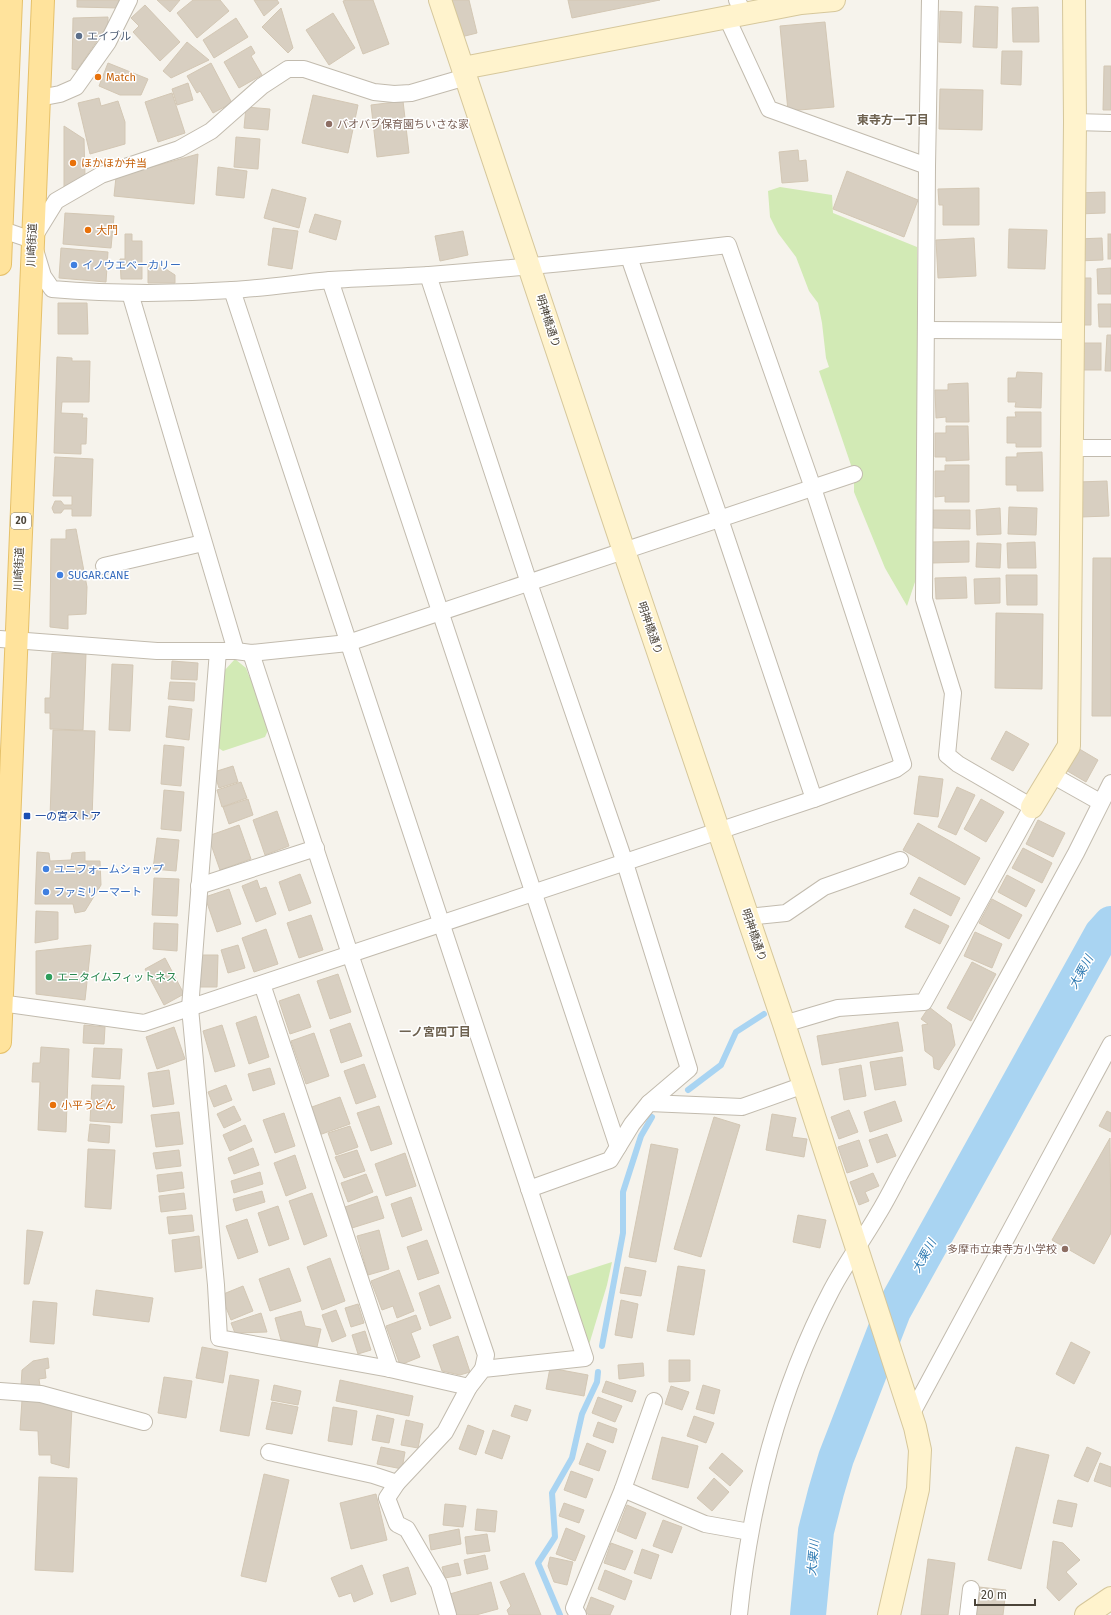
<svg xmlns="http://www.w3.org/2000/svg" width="1111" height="1615" viewBox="0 0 1111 1615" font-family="'Fira Sans','Noto Sans JP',sans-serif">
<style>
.green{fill:#d2eab5}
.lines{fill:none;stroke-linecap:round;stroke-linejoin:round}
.stream{stroke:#a9d4f2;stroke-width:6}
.river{stroke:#a9d4f2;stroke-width:36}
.building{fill:#d8cfc1;stroke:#d3c7b4}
.street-casing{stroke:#c2bbae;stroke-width:18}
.secondary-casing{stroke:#d6c79b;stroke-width:24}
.primary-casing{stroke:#e6c16a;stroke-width:24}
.street{stroke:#fff;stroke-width:16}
.secondary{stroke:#fff3cd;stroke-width:22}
.primary{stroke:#ffe39c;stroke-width:22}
.service-dot{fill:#5c6f8a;stroke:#fff;stroke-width:1.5}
.food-dot{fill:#e8710a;stroke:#fff;stroke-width:1.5}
.education-dot{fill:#8d6e63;stroke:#fff;stroke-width:1.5}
.shop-dot{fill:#3f7fe0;stroke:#fff;stroke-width:1.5}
.transit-dot{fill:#1a4fb4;stroke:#fff;stroke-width:1.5}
.leisure-dot{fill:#2e9e5b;stroke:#fff;stroke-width:1.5}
.labels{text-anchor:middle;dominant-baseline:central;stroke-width:3;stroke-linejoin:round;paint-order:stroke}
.shield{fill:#fff;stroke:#817c74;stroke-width:1}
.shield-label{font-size:10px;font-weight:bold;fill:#4b4439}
.service-label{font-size:11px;fill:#4e5e75;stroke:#fff;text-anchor:start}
.food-label{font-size:11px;fill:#c56008;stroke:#fff;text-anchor:start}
.education-label{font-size:11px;fill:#785e54;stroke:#fff;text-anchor:start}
.street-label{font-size:11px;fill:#4b4439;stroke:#fff}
.shop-label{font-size:11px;fill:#366cbe;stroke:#fff;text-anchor:start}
.transit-label{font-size:11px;fill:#164399;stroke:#fff;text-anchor:start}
.leisure-label{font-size:11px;fill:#27864d;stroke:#fff;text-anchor:start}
.neighbourhood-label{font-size:12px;font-weight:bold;fill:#6e6250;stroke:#fff}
.water-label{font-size:12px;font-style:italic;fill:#2e7ab2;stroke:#fff}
</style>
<rect width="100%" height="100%" fill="#f6f3ec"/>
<g class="green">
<path d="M780 187 832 195 833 213 917 247V576L907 606 885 568 854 492V474L819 371 829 367 826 358 822 323 818 303 809 291 796 257 778 233 770 217 768 191Z"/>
<path d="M235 659 246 668 249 676 254 682 269 728 265 737 223 751 217 747 224 671Z"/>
<path d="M612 1262 607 1285 585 1358 559 1279Z"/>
</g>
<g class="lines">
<g class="stream">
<path d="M688 1090 721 1065 736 1032 764 1014"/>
<path d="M602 1346 623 1233V1192L641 1136 652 1117"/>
<path d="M560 1615 538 1563 555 1537 552 1493 572 1458 582 1414 597 1382 598 1372"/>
</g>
<path class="river" d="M808 1615 816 1531 826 1492 836 1458 893 1311 1102 934 1111 924"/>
</g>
<g class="building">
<path d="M77 0H119V8L77 7Z"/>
<path d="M157 0H180L170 12Z"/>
<path d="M193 0H220L229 11 197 38 177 13Z"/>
<path d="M254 0H277L279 3 264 16Z"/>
<path d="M347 0H373L389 44 363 54 343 1Z"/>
<path d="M449 0H469L477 33 457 38Z"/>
<path d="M568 0H660L572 18Z"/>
<path d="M145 5 180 42 160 61 133 32 139 26 131 18Z"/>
<path d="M975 6 998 7 997 48 973 47Z"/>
<path d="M1038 7 1039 42H1013L1012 8Z"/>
<path d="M281 8 293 48 288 53 262 27Z"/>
<path d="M940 11 962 12 961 43 939 42Z"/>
<path d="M333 13 355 48 329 65 306 30Z"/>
<path d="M108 17V25L77 70 72 69 73 18Z"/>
<path d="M236 18 248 37 214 58 203 40Z"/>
<path d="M825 22 834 107 788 111 780 26Z"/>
<path d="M187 42 209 60 171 78 163 71Z"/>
<path d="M251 46 255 53 251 56 262 75 239 88 224 62Z"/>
<path d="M1002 51H1022L1021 85 1001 84Z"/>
<path d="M108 63 148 79 141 95H120L99 86Z"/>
<path d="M211 63 232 103 213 113 200 91 197 93 187 76Z"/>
<path d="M1104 66H1111V110H1103Z"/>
<path d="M188 83 193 100 177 105 172 89Z"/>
<path d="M940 89 983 90 982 130 939 129Z"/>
<path d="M172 93 185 133 158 142 145 102Z"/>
<path d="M313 95 358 105 348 153 302 143Z"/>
<path d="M99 98 101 106 118 101 125 122V144L90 154 78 103Z"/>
<path d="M403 101 409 153 377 157 371 105Z"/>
<path d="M246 107 270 109 268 130 244 128Z"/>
<path d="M64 126 84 139 85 176 64 188Z"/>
<path d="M236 137 260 139 258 169 234 167Z"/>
<path d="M798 150 799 161 806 160 808 181 782 183 779 152Z"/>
<path d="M198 154 194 204 114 196 116 177Z"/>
<path d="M218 167 247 171 244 198 216 195Z"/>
<path d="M847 171 918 200 904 237 833 209Z"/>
<path d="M979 188V225H943V205H939L938 189Z"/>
<path d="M272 189 306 198 299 228 264 218Z"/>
<path d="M1105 192V213L1077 214 1076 193Z"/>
<path d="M65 213 114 216 111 248 63 244Z"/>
<path d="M315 214 341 221 336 240 309 232Z"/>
<path d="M273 228 298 231 292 269 268 265Z"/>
<path d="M1009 229 1047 230 1045 269 1008 268Z"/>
<path d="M463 231 468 255 440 261 435 236Z"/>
<path d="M125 234H132V241H142V279H121L120 259H125Z"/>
<rect x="1108" y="234" width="3" height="25"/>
<path d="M974 238 976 276 938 278 936 240Z"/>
<path d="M1102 238 1103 260 1077 261V239Z"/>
<path d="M61 248 108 252 106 282 59 278Z"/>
<path d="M148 262H155L175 275V283H148Z"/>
<path d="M1111 268V294H1098L1097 269Z"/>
<path d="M1076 278H1091V325H1077Z"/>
<path d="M58 303H87L88 334H58Z"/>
<path d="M1098 304H1111V327H1099Z"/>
<path d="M1107 335H1111V371H1105Z"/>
<rect x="1078" y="343" width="23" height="27"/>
<path d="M57 357 72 358V361H90L89 402H62L61 413 83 414 82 418H87L86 444H81V454L54 453Z"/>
<path d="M1017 372 1042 373 1041 408 1015 407 1016 402H1008V378H1016Z"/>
<path d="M968 383 969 422H946V417L936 418 935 390H948V384Z"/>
<path d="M1015 412H1041V447H1016V443H1007V417H1016Z"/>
<path d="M946 426H968L969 460 946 461V457H935V433H946Z"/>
<path d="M1042 452 1043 491H1017V485H1006V457H1017V453Z"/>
<path d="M55 457 93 459 91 516H72V509H64L61 513H54L52 508 55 501H61L64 505H72V496H53Z"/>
<path d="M945 465H969V502H945V496L935 497V471H945Z"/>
<path d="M1107 481 1109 516 1080 517 1078 482Z"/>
<path d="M1009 507 1037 508 1036 535 1008 534Z"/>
<path d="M1000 508 1001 534 977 535 976 510Z"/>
<path d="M933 510H970V529L933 528Z"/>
<path d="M76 529 87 587 86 614 68 615V629L50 627 51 539H66V530Z"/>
<path d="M969 541V562L932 563V542Z"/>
<path d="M1035 542 1036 568H1008L1007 543Z"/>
<path d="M977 543 1001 544 1000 568 976 567Z"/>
<path d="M1093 558H1111V716H1092Z"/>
<path d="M1006 575H1037V605H1007Z"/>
<path d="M966 577 967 598 936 599 935 578Z"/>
<path d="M1000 578V603L975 604 974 579Z"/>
<path d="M996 613 1043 614 1042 689 995 688Z"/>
<path d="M52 653 86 654 83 730 50 729V713H45V698H50Z"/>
<path d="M172 661 198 663 197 680 171 679Z"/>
<path d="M112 664 133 665 130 731 109 730Z"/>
<path d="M170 682 195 683 194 701 168 699Z"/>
<path d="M169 706 192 709 189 740 166 737Z"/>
<path d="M53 730 95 731 92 819 50 817Z"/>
<path d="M1006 731 1029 744 1013 771 991 759Z"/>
<path d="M164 745 184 747 181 786 161 784Z"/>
<path d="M1076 747 1098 760 1086 782 1064 769Z"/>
<path d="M233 766 238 782 219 788 214 772Z"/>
<path d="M919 776 943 779 938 817 914 814Z"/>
<path d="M241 782 247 798 222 807 217 790Z"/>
<path d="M957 787 975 795 956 835 938 827Z"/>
<path d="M164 790 184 792 181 831 161 829Z"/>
<path d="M248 799 253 815 229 824 223 807Z"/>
<path d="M981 799 1004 812 986 842 964 829Z"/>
<path d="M277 811 289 846 265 855 253 820Z"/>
<path d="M1038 820 1065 833 1053 857 1026 844Z"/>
<path d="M918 823 980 858 965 885 903 850Z"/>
<path d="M239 825 251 859 220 870 208 836Z"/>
<path d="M157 838 179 840 176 871 153 869Z"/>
<path d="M1023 848 1052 863 1042 883 1012 868Z"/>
<path d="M37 852 49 853 50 861 71 860 72 853 85 852V861H100L101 885 85 911 75 913 73 904H35Z"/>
<path d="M300 874 311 903 289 911 279 882Z"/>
<path d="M1007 875 1035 890 1026 907 998 892Z"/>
<path d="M919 877 960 898 951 916 910 894Z"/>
<path d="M154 878 179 879 177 916 152 915Z"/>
<path d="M257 880 260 889 266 887 276 914 256 922 242 886Z"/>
<path d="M229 889 241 924 217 932 205 897Z"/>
<path d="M992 899 1022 915 1009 939 979 923Z"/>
<path d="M914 909 949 926 940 944 905 927Z"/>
<path d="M36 911 58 912V939L35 943Z"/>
<path d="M311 915 323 950 299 958 287 923Z"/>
<path d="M154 923 178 924 177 951 153 949Z"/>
<path d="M266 929 278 964 254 972 242 938Z"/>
<path d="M975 932 1002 944 992 968 964 956Z"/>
<path d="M91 945 85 1000 36 994V951Z"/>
<path d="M238 945 245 968 228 973 221 950Z"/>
<path d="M199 955H218L217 987H198Z"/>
<path d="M165 958 184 994 164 1005 145 969Z"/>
<path d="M972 962 996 974 971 1021 947 1008Z"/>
<path d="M338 974 351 1012 330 1019 317 981Z"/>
<path d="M299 994 311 1027 290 1034 279 1001Z"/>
<path d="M929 1007 951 1024 955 1045 939 1070 934 1068 933 1057 925 1051 922 1025 928 1024 921 1019Z"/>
<path d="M256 1016 269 1057 249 1064 236 1023Z"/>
<path d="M898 1022 903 1051 822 1065 817 1036Z"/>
<path d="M350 1023 362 1056 341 1063 330 1030Z"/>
<path d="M84 1025 105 1027 104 1044 83 1043Z"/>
<path d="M222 1025 235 1066 215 1072 203 1031Z"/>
<path d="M174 1027 185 1059 157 1069 146 1037Z"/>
<path d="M314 1033 329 1076 306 1084 291 1041Z"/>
<path d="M41 1047 69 1049 66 1132 38 1130 40 1082H32L33 1063H40Z"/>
<path d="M94 1048 122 1049 120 1079 92 1077Z"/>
<path d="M902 1057 906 1085 875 1090 870 1062Z"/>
<path d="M364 1064 376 1097 356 1104 344 1071Z"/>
<path d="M861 1065 866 1096 844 1100 839 1069Z"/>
<path d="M270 1068 275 1084 253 1091 248 1074Z"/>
<path d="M169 1070 174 1104 153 1107 148 1073Z"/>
<path d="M92 1085 124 1086 122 1123 90 1121Z"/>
<path d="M226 1085 232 1100 214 1107 208 1092Z"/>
<path d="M340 1097 350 1124 319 1135 309 1108Z"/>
<path d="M895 1101 902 1121 870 1132 864 1112Z"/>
<path d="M234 1106 241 1120 224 1128 217 1114Z"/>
<path d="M379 1106 392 1144 371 1151 357 1113Z"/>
<path d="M849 1110 858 1132 839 1139 831 1117Z"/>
<path d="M1107 1111 1111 1113V1132L1099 1126Z"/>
<path d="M179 1112 183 1144 156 1147 151 1115Z"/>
<path d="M284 1113 295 1146 275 1153 263 1120Z"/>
<path d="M772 1114 796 1118 792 1137 807 1139 804 1157 766 1150Z"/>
<path d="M714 1117 740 1125 701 1257 674 1249Z"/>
<path d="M90 1124 110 1126 109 1143 88 1141Z"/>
<path d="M245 1125 252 1141 230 1151 223 1135Z"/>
<path d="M350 1126 358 1147 336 1155 328 1133Z"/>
<path d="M887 1134 896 1156 877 1163 869 1140Z"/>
<path d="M1110 1138 1111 1233 1094 1264 1052 1240Z"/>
<path d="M859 1140 868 1166 847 1173 838 1147Z"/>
<path d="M651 1144 678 1149 656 1262 629 1257Z"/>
<path d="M253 1148 259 1165 234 1174 228 1158Z"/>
<path d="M88 1149 115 1150 111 1209 85 1207Z"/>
<path d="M179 1150 181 1166 156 1169 153 1153Z"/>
<path d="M357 1150 365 1171 344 1178 335 1157Z"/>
<path d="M405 1153 416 1186 386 1196 375 1164Z"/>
<path d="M295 1155 306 1188 286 1196 274 1163Z"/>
<path d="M182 1172 184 1188 159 1192 157 1175Z"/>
<path d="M260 1172 263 1184 234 1193 231 1181Z"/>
<path d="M873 1173 879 1186 865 1192 869 1201 859 1205 850 1182Z"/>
<path d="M366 1174 373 1192 348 1202 341 1183Z"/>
<path d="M262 1191 265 1202 236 1211 233 1199Z"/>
<path d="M184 1193 186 1209 161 1212 159 1196Z"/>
<path d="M312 1193 327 1236 304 1245 289 1201Z"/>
<path d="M377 1196 384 1218 352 1228 345 1207Z"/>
<path d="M411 1197 422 1230 402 1237 391 1204Z"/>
<path d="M278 1206 289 1239 269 1246 258 1213Z"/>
<path d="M192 1215 194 1231 169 1234 167 1217Z"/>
<path d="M798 1215 826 1220 820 1248 793 1242Z"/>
<path d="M247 1219 258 1252 238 1259 226 1226Z"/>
<path d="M27 1230 43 1232 29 1284H24Z"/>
<path d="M379 1230 389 1269 368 1275 357 1236Z"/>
<path d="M199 1236 202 1268 175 1272 172 1240Z"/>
<path d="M427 1240 439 1273 418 1280 407 1247Z"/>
<path d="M330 1258 345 1301 322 1310 307 1267Z"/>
<path d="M678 1266 705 1270 694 1335 667 1331Z"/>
<path d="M625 1267 646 1271 641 1296 620 1293Z"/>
<path d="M289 1268 301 1301 270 1311 259 1279Z"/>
<path d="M399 1270 414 1311 397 1318 393 1306 382 1310 371 1281Z"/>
<path d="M439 1285 451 1318 430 1326 419 1293Z"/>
<path d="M243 1286 253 1311 231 1320 221 1295Z"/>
<path d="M96 1290 153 1298 149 1322 93 1315Z"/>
<path d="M621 1300 638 1304 632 1338 615 1335Z"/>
<path d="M33 1301 57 1303 54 1344 30 1342Z"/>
<path d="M358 1304 364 1323 351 1327 345 1308Z"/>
<path d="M336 1310 346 1336 332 1342 322 1315Z"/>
<path d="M301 1311 305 1326 321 1329 317 1347 281 1340 275 1318Z"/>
<path d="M261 1313 267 1332 235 1333 231 1323Z"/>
<path d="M416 1315 421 1329 411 1333 420 1357 400 1365 386 1326Z"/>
<path d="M365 1331 371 1350 358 1354 352 1335Z"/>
<path d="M458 1336 470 1372 460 1375 442 1371 433 1345Z"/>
<path d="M1071 1342 1090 1352 1074 1384 1056 1374Z"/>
<path d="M202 1347 228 1352 223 1383 196 1378Z"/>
<path d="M48 1358 49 1368 45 1369 46 1378 39 1379 40 1386H21L22 1370 33 1361Z"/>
<path d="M669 1360H690V1381L669 1382Z"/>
<path d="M643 1363 644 1376 619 1379 618 1365Z"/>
<path d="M550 1368 588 1375 584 1396 546 1389Z"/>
<path d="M230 1375 259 1380 249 1436 220 1431Z"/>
<path d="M164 1377 192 1381 186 1418 158 1413Z"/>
<path d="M340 1380 413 1396 409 1416 336 1401Z"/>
<path d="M606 1381 636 1391 632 1402 602 1392Z"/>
<path d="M274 1385 301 1391 298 1405 271 1400Z"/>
<path d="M703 1385 720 1390 714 1414 696 1409Z"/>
<path d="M671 1386 689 1392 682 1410 665 1404Z"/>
<path d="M598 1397 622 1406 615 1422 592 1413Z"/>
<path d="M22 1400 72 1407 69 1468 51 1463V1455H39L38 1431 20 1430Z"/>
<path d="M272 1402 298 1407 292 1434 266 1429Z"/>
<path d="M515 1405 531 1410 527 1421 511 1416Z"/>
<path d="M333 1407 357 1411 352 1445 328 1441Z"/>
<path d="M377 1415 394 1419 389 1443 372 1440Z"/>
<path d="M694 1416 714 1423 706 1443 687 1436Z"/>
<path d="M406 1420 423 1424 418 1448 401 1445Z"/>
<path d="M598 1422 617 1429 613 1443 593 1436Z"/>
<path d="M468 1425 484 1431 476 1455 459 1449Z"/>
<path d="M493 1430 510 1436 502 1459 485 1453Z"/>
<path d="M662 1437 698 1446 688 1488 652 1479Z"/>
<path d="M587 1443 606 1451 599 1471 579 1464Z"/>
<path d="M381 1447 405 1452 402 1469 377 1464Z"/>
<path d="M1016 1447 1049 1455 1021 1569 988 1560Z"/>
<path d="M1087 1447 1101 1453 1088 1482 1074 1476Z"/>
<path d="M722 1453 743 1471 730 1486 709 1468Z"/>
<path d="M1100 1463 1111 1467V1487L1094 1481Z"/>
<path d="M571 1471 593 1479 586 1498 564 1490Z"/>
<path d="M264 1474 289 1480 266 1582 241 1576Z"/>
<path d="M39 1477 77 1478 73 1572 35 1570Z"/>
<path d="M714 1478 729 1492 712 1511 697 1498Z"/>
<path d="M376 1494 387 1540 351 1549 340 1503Z"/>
<path d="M1058 1500 1077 1504 1072 1527 1053 1523Z"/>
<path d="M564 1503 584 1510 579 1523 559 1516Z"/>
<path d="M445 1504 466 1506 463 1527 443 1525Z"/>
<path d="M627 1505 646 1513 636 1539 617 1531Z"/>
<path d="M477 1509 497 1511 495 1532 475 1530Z"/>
<path d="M663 1520 682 1527 672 1553 653 1546Z"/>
<path d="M566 1528 585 1536 575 1561 556 1554Z"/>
<path d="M459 1529 461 1544 431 1550 429 1535Z"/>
<path d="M487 1534 490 1551 467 1554 465 1537Z"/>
<path d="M1053 1541 1063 1543 1080 1560 1066 1572 1077 1584 1059 1601 1047 1588Z"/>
<path d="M611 1543 633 1551 625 1570 604 1563Z"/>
<path d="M642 1549 659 1555 651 1579 634 1573Z"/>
<path d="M485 1555 488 1569 467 1574 464 1560Z"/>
<path d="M550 1557 573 1562 567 1585 554 1582 548 1566Z"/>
<path d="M928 1559 955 1563 948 1615H921Z"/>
<path d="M458 1563 461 1575 445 1578 442 1567Z"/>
<path d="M362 1565 373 1594 354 1602 351 1593 339 1597 331 1578Z"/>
<path d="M408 1567 416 1594 391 1602 383 1575Z"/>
<path d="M605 1570 632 1581 625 1600 598 1589Z"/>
<path d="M524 1573 541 1615H509L507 1610 511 1606 500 1582Z"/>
<path d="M491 1582 498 1609 476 1615H456L450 1594Z"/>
<path d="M979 1587 1006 1590 1003 1615H976Z"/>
<path d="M591 1597 614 1606 610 1615H590L585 1613Z"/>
</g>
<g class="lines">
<g class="street-casing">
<g id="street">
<path d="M737 0 744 14"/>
<path d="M727 18 769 109 927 166"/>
<path d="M39 98 60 94 76 87 108 42 129 0"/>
<path d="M1075 122 1111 123"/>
<path d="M0 229 32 240"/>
<path d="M629 257 720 519 814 799"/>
<path d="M428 275 529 583 625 863 689 1069 649 1103"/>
<path d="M330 280 618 1147"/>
<path d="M232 290 585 1358 483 1369 469 1387 445 1432 397 1483 387 1498 397 1524 407 1529 439 1584 448 1615"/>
<path d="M130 293 236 651"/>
<path d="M927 330 1073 331"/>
<path d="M1071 448H1111"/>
<path d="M104 566 203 543"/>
<path d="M0 639 157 651H236L251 653 348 643 854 474"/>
<path d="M218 651 190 1008 216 1285 219 1338 390 1369 469 1387"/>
<path d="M251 653 350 954 486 1355 483 1369"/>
<path d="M1052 775 1100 802"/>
<path d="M199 886 316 848"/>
<path d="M748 917 786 913 824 887 900 860"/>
<path d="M262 984 390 1369"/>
<path d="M0 1003 144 1023 814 799 896 769 903 764 813 488 728 245C628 257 529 267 429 275 396 277 363 278 330 280 298 283 265 288 232 290 172 294 112 294 52 289L43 276 32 240 56 201 101 175 179 149 211 131 262 86 288 69H304L374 92 394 94 411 93 466 77"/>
<path d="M784 1024 838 1008 924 1002 1032 807 958 764 947 755 953 693 924 599 927 166 930 0"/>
<path d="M529 1189 610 1160 632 1124 649 1103 742 1107 804 1085"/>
<path d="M0 1391 41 1394 144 1422"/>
<path d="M654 1401 623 1489 705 1524 750 1532"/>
<path d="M912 1413 1111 1044"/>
<path d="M269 1452 373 1475 397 1483"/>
<path d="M578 1615 574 1608 623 1489"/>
<path d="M739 1615C750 1504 779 1390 831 1291 845 1264 863 1240 878 1214 886 1201 893 1187 900 1174L1076 853 1111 783"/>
<path d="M968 1615 971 1589"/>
</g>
</g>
<g class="secondary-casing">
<g id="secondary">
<path d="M440 0 624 551 784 1024 915 1427 920 1450 918 1489 889 1615"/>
<path d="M463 68 801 3 834 0"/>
<path d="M1032 807 1069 746 1075 122 1074 0"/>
<path d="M1086 1615 1111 1598"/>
</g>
</g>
<g class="primary-casing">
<g id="primary">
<path d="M0 264 11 0"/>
<path d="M0 1042 43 0"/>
</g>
</g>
<use href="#street" class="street"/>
<use href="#secondary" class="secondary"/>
<use href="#primary" class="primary"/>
</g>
<circle class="service-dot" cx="79" cy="36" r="4"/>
<g class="food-dot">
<circle cx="98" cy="77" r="4"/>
<circle cx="73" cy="163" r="4"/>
<circle cx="88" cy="230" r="4"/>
<circle cx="53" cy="1105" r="4"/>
</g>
<g class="education-dot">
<circle cx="329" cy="124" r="4"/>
<circle cx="1065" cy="1249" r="4"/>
</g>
<g class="shop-dot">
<circle cx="74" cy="265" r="4"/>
<circle cx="60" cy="575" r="4"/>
<circle cx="46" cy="869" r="4"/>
<circle cx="46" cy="892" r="4"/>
</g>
<rect class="transit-dot" x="23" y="812" width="8" height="8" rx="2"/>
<circle class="leisure-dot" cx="49" cy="977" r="4"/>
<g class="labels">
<rect class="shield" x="11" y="513" width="20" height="16" rx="3"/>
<g class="shield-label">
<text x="21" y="521">20</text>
</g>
<g class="service-label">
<text x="87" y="36">エイブル</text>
</g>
<g class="food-label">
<text x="106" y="77">Match</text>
<text x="81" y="163">ほかほか弁当</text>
<text x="96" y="230">大門</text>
<text x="61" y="1105">小平うどん</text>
</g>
<g class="education-label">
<text x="337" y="124">バオバブ保育園ちいさな家</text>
<text x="1057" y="1249" text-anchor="end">多摩市立東寺方小学校</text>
</g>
<g class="street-label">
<text transform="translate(32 245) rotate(-88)">川崎街道</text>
<text transform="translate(548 321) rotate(72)">明神橋通り</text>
<text transform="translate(19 569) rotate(-88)">川崎街道</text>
<text transform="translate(650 628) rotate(71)">明神橋通り</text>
<text transform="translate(754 935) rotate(71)">明神橋通り</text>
</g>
<g class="shop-label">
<text x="82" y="265">イノウエベーカリー</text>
<text x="68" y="575">SUGAR.CANE</text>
<text x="54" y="869">ユニフォームショップ</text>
<text x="54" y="892">ファミリーマート</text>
</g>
<g class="transit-label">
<text x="35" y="816">一の宮ストア</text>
</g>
<g class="leisure-label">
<text x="57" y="977">エニタイムフィットネス</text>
</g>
<g class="neighbourhood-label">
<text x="893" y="120">東寺方一丁目</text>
<text x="435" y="1032">一ノ宮四丁目</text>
</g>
<g class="water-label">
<text transform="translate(1081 972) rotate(-61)">大栗川</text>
<text transform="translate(924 1256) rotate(-61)">大栗川</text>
<text transform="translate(813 1558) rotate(-85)">大栗川</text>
</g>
</g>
<path d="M975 1599v6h60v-6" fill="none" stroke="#4b4439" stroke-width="2"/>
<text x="981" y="1599" font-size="12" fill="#4b4439" stroke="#ffffff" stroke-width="3" paint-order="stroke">20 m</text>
</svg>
